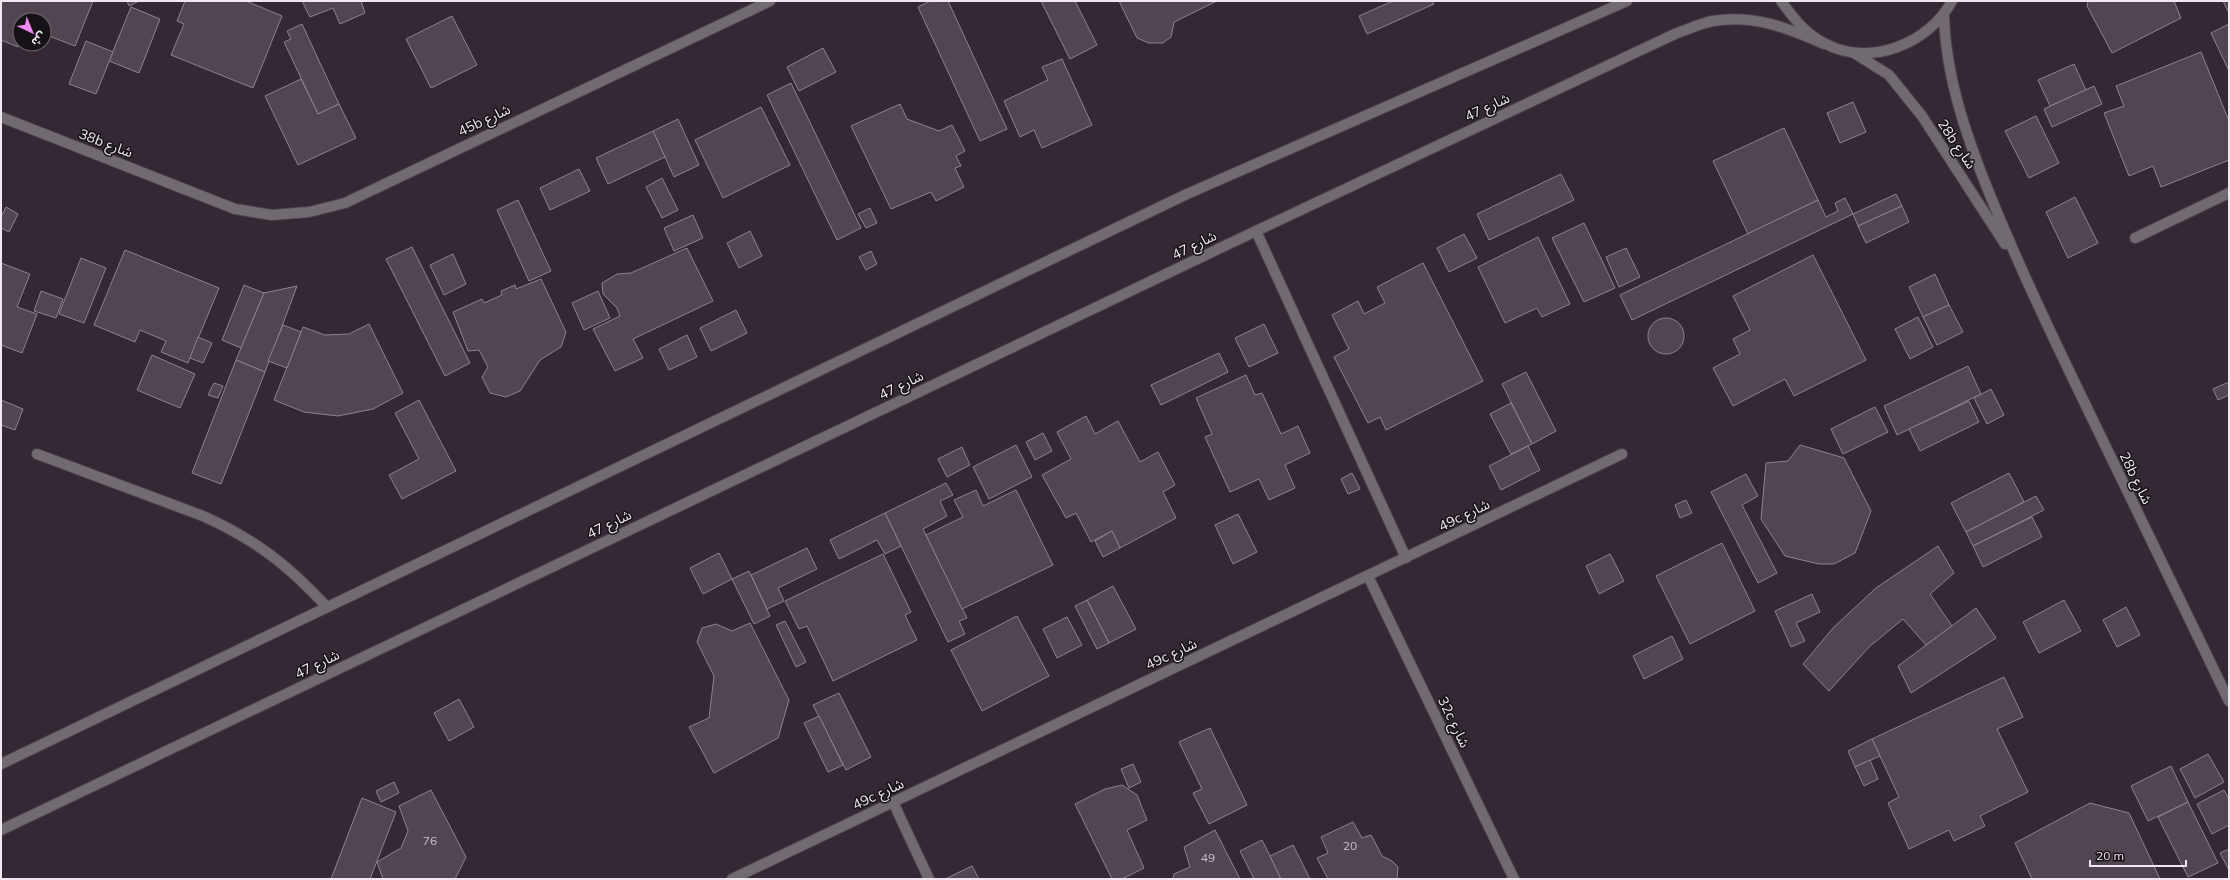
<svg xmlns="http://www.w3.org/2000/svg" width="2230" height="880" viewBox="0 0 2230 880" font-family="Mulish,'Noto Sans Arabic',sans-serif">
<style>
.building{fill:#514551;stroke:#8f8290}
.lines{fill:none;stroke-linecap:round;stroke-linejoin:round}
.service-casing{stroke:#4d434d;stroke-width:12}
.minor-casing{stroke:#4d434d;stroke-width:12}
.tertiary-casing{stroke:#4d434d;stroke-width:12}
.service{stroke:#716b71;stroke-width:10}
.minor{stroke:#716b71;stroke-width:10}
.tertiary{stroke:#716b71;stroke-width:10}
.labels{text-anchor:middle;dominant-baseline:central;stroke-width:3;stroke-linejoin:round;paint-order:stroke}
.number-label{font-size:12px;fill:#c8bfc8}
.street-label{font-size:14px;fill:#efe8ef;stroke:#171217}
</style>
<rect width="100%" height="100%" fill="#332833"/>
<g class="building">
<path d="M1 1H93L75 46 44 34V20H20L18 47 1 40Z"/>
<path d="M127 1H139L129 6Z"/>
<path d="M185 1H246L282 16 253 88 171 55 184 24 177 21Z"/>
<path d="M302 1H361L365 13 340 24 333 8 310 17Z"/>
<path d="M930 1H948L1007 129 980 141 918 7Z"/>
<path d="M1041 1H1075L1097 45 1070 59Z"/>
<path d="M1119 1H1217L1174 22 1171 37 1163 43H1149L1137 38Z"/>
<path d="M1393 1H1432L1434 4 1367 34 1359 16Z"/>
<path d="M2088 1H2174L2181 18 2112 53 2087 6Z"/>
<path d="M2223 1H2229V13Z"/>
<path d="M131 7 160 19 139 73 109 61Z"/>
<path d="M452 16 477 65 431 88 406 39Z"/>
<path d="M302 24 339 104 318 114 284 42 291 39 287 31Z"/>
<path d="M2229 24V71L2211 33Z"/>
<path d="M86 41 113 52 96 94 69 84Z"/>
<path d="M823 48 836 72 799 91 787 67Z"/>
<path d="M2201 52 2229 121V160L2161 187 2153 166 2129 176 2104 113 2124 106 2116 86Z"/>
<path d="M1062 59 1092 125 1042 148 1034 130 1020 137 1004 101 1048 80 1042 67Z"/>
<path d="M2074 64 2086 90 2050 106 2038 80Z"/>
<path d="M301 79 318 114 339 104 356 138 298 165 265 96Z"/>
<path d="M791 83 861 228 837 240 767 95Z"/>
<path d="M2094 86 2102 104 2052 127 2044 109Z"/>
<path d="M1853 102 1866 132 1840 143 1827 113Z"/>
<path d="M900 104 907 119 939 131 952 125 965 151 956 156 961 166 955 168 964 187 936 201 931 192 891 209 851 126Z"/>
<path d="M761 107 790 165 723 198 695 140Z"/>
<path d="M2036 116 2059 163 2029 178 2005 131Z"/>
<path d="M678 119 699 165 674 177 653 131Z"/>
<path d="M1784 128 1818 200 1748 234 1713 161Z"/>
<path d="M653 131 665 157 608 184 596 158Z"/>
<path d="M579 169 590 191 550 210 540 188Z"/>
<path d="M1561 174 1574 200 1489 240 1477 214Z"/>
<path d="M662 178 678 210 662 218 646 187Z"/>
<path d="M1896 194 1902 206 1858 226 1853 214Z"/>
<path d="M2075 197 2098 243 2068 258 2046 212Z"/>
<path d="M1845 198 1853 214 1632 320 1620 295 1818 200 1826 217 1838 211 1835 203Z"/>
<path d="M518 200 551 271 529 281 497 210Z"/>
<path d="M1902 206 1909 222 1866 243 1858 226Z"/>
<path d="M6 207 18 214 9 232 1 228V217Z"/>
<path d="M870 208 877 223 866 228 858 214Z"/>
<path d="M693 215 703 238 674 251 664 228Z"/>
<path d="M1584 223 1615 288 1584 302 1552 238Z"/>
<path d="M750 231 762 256 739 268 727 243Z"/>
<path d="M1464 234 1477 258 1449 272 1437 248Z"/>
<path d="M1538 237 1570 304 1542 317 1537 308 1505 323 1478 267Z"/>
<path d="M412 247 470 363 445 376 386 259Z"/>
<path d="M687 248 713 301 633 339 643 358 615 371 593 329 620 316 617 308 603 294 602 283 617 274 631 273Z"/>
<path d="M1626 248 1640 277 1619 287 1606 257Z"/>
<path d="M125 250 219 288 188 363 161 352 166 341 140 330 135 342 94 325Z"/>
<path d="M871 251 877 264 866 270 859 257Z"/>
<path d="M453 254 466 284 444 295 430 265Z"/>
<path d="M1813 255 1866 360 1794 396 1785 379 1733 406 1713 368 1740 354 1733 339 1750 330 1733 296Z"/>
<path d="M81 258 106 268 84 323 59 314Z"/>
<path d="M1 263 30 274 17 307 37 314 22 353 1 345Z"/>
<path d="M1423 263 1483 381 1386 430 1380 417 1368 423 1334 357 1349 349 1332 315 1358 301 1364 314 1385 303 1377 287Z"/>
<path d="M1935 274 1949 305 1923 317 1909 287Z"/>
<path d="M541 279 566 332 561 347 540 360 520 391 506 397 490 393 482 377 488 367 479 350 468 351 453 312 482 299 484 303 502 295 501 291 515 285 516 289Z"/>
<path d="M244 285 264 293 241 348 222 340Z"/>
<path d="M297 286 265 372 236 360 264 293Z"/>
<path d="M41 291 63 299 56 318 34 311Z"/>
<path d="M598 291 610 318 584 330 572 303Z"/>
<path d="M1949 305 1963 332 1937 345 1923 317Z"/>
<path d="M736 310 747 333 711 351 700 328Z"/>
<path d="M1918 317 1933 347 1910 359 1895 329Z"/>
<circle cx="1666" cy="336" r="18"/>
<path d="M369 324 403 393 373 409 338 416 304 412 274 400 303 327 325 335 349 334Z"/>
<path d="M1264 324 1278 353 1249 367 1235 338Z"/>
<path d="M283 325 301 332 287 368 268 361Z"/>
<path d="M687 335 697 357 669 370 659 349Z"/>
<path d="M198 337 212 343 203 363 190 358Z"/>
<path d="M1219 353 1228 372 1161 405 1151 385Z"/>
<path d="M152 355 195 374 180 408 137 390Z"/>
<path d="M236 360 265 372 221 484 192 473Z"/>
<path d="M1968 366 1981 394 1897 435 1884 406Z"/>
<path d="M1526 372 1556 431 1532 444 1502 384Z"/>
<path d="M1246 375 1255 395 1262 393 1281 434 1298 426 1310 453 1285 465 1295 488 1269 500 1259 479 1230 492 1205 437 1212 434 1196 398Z"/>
<path d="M2229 382V395L2218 400 2213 389Z"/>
<path d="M214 383 223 386 218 398 208 395Z"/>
<path d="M1991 389 2004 415 1987 424 1974 398Z"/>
<path d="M1 400 23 409 15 430 1 425Z"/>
<path d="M419 400 456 471 402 499 389 475 419 459 395 413Z"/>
<path d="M1969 401 1979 422 1920 451 1909 429Z"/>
<path d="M1511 403 1532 444 1511 454 1490 414Z"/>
<path d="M1875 407 1888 432 1843 454 1831 429Z"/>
<path d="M1086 416 1095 434 1118 421 1140 462 1158 452 1175 485 1163 492 1176 518 1120 548 1112 531 1091 542 1076 513 1066 518 1042 475 1071 459 1057 432Z"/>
<path d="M1043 433 1052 451 1035 460 1026 442Z"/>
<path d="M1016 445 1032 477 989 499 973 467Z"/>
<path d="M1800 445 1844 458 1871 511 1855 553 1834 564H1819L1785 556 1761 519 1766 463 1788 461Z"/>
<path d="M1528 446 1540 470 1501 490 1489 466Z"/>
<path d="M962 447 970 465 947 477 938 459Z"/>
<path d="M1352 473 1360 489 1348 494 1341 479Z"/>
<path d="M2009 473 2024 502 1966 532 1951 503Z"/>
<path d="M1746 474 1758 496 1742 505 1777 573 1758 583 1711 492Z"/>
<path d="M946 483 953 495 940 501 947 516 923 529 967 618 959 621 965 634 948 642 885 513Z"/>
<path d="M976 490 983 506 1016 490 1053 565 962 609 926 535 963 517 954 500Z"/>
<path d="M2036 496 2044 510 1973 546 1966 532Z"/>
<path d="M1686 500 1692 513 1680 518 1675 505Z"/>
<path d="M885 513 901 546 885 554 877 540 839 559 830 540Z"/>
<path d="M1238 514 1257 552 1233 564 1215 525Z"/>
<path d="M2032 517 2042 537 1983 567 1973 546Z"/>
<path d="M1112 531 1120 548 1103 557 1095 541Z"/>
<path d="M1722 543 1755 611 1690 644 1656 576Z"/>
<path d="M1938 546 1954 573 1930 594 1952 626 1926 645 1903 619 1869 647 1829 691 1803 664 1833 628 1876 588Z"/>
<path d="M807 548 817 569 778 588 784 601 767 609 751 575Z"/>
<path d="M719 553 732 579 703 594 690 568Z"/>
<path d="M883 554 911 612 905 615 917 640 833 681 807 626 799 629 785 601Z"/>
<path d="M1610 554 1624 581 1599 594 1586 566Z"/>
<path d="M749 571 770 616 754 624 732 579Z"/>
<path d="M1113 586 1136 629 1109 643 1087 600Z"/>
<path d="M1812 594 1820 612 1796 623 1805 641 1791 647 1775 611Z"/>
<path d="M1087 600 1109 643 1097 649 1075 606Z"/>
<path d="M2064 600 2081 631 2039 653 2023 622Z"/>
<path d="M2126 607 2140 635 2117 647 2103 620Z"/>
<path d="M1976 608 1996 638 1911 693 1898 666Z"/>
<path d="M1017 616 1049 676 982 711 951 650Z"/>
<path d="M1067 617 1082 645 1057 658 1043 629Z"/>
<path d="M785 621 806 662 796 667 776 625Z"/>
<path d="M750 623 789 700 778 738 714 773 689 727 709 718 714 676 697 642 702 628 716 624 732 631Z"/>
<path d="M1672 636 1683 659 1644 679 1633 656Z"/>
<path d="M2004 677 2023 717 1997 729 2028 792 1980 816 1985 826 1954 841 1949 830 1909 849 1888 803 1899 797 1872 739Z"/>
<path d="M839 693 871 757 846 770 813 705Z"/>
<path d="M459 699 474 727 449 741 434 713Z"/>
<path d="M819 716 843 765 828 772 804 723Z"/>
<path d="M1210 728 1247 805 1209 824 1193 793 1202 789 1179 742Z"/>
<path d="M1872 739 1880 756 1855 767 1848 751Z"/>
<path d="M2208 754 2224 782 2195 798 2180 769Z"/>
<path d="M1870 760 1878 779 1864 786 1855 767Z"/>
<path d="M1133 764 1141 782 1129 788 1121 769Z"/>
<path d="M2171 766 2188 802 2148 821 2131 786Z"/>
<path d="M394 782 399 793 381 802 376 791Z"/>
<path d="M1122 785 1137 795 1147 820 1127 830 1144 868 1122 879H1112L1075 804 1105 789Z"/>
<path d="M431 790 466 857 455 879H383L377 862 401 848 408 831 399 806Z"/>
<path d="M2224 790 2229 799V825L2212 834 2197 804Z"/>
<path d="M362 798 396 812 370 879H331Z"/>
<path d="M2188 802 2218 863 2188 877 2158 817Z"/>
<path d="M2090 803 2129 813 2160 879H2032L2015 843Z"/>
<path d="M1353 822 1362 838 1371 835 1382 856 1392 861 1398 867 1397 879H1328L1317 858 1328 853 1321 837Z"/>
<path d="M1215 830 1240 879H1173L1174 874 1190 867 1184 847Z"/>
<path d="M1262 840 1270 856 1281 879H1254L1240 851Z"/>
<path d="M1293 845 1310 879H1281L1270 856Z"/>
<path d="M2229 849V870L2220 853Z"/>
<path d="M972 866 979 879H947V878Z"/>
</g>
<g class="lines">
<g class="service-casing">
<g id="service">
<path d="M1256 231 1406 558"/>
<path d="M2135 238 2229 193"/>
<path d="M37 454 203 516C256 540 288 565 327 607"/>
<path d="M893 802 929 879"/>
</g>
</g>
<g class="minor-casing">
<g id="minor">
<path d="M1944 16C1946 80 1968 141 1992 200 2017 261 2045 321 2074 381 2126 488 2177 594 2229 701"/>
<path d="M1854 53 1889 75 1922 116 2005 244"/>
<path d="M1 117 235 209 272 215 309 212 345 203 770 1"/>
<path d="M1368 576 1514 879"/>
<path d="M732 879 1622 454"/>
</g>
</g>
<g class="tertiary-casing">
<g id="tertiary">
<path d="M1781 1C1793 17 1805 34 1824 43 1869 68 1929 44 1952 1"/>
<path d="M1 764 1187 194 1627 1"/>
<path d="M1 830 1256 231 1677 33C1689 29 1701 23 1713 21 1753 14 1788 28 1824 44"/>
</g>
</g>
<use href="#service" class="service"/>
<use href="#minor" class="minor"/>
<use href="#tertiary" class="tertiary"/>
</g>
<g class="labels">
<g class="number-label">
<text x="430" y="840">76</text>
<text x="1350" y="845">20</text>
<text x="1208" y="857">49</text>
</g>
<g class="street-label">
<text transform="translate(1487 107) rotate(-25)">شارع 47</text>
<text transform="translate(484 120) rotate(-25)">45b شارع</text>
<text transform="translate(106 143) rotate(21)">38b شارع</text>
<text transform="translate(1957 144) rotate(56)">28b شارع</text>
<text transform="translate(1194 245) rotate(-26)">شارع 47</text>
<text transform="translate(901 385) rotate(-26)">شارع 47</text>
<text transform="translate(2136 478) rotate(64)">28b شارع</text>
<text transform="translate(1464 515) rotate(-26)">49c شارع</text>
<text transform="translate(609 524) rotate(-26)">شارع 47</text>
<text transform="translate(1171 654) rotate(-25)">49c شارع</text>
<text transform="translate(317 664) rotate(-26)">شارع 47</text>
<text transform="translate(1454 722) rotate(64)">32c شارع</text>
<text transform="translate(878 794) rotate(-25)">49c شارع</text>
</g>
</g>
<rect width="2230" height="880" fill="none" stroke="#efe8ef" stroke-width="4"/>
<g transform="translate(32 32) rotate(136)"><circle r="19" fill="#171217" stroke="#6d686d"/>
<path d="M0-3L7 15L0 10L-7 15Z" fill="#f08bf5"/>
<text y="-6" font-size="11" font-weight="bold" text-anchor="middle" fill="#efe8ef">ش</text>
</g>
<path d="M2090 860v6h96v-6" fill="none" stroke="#efe8ef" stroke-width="2"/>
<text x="2096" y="860" font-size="12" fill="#efe8ef" stroke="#171217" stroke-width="3" paint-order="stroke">20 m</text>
</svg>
